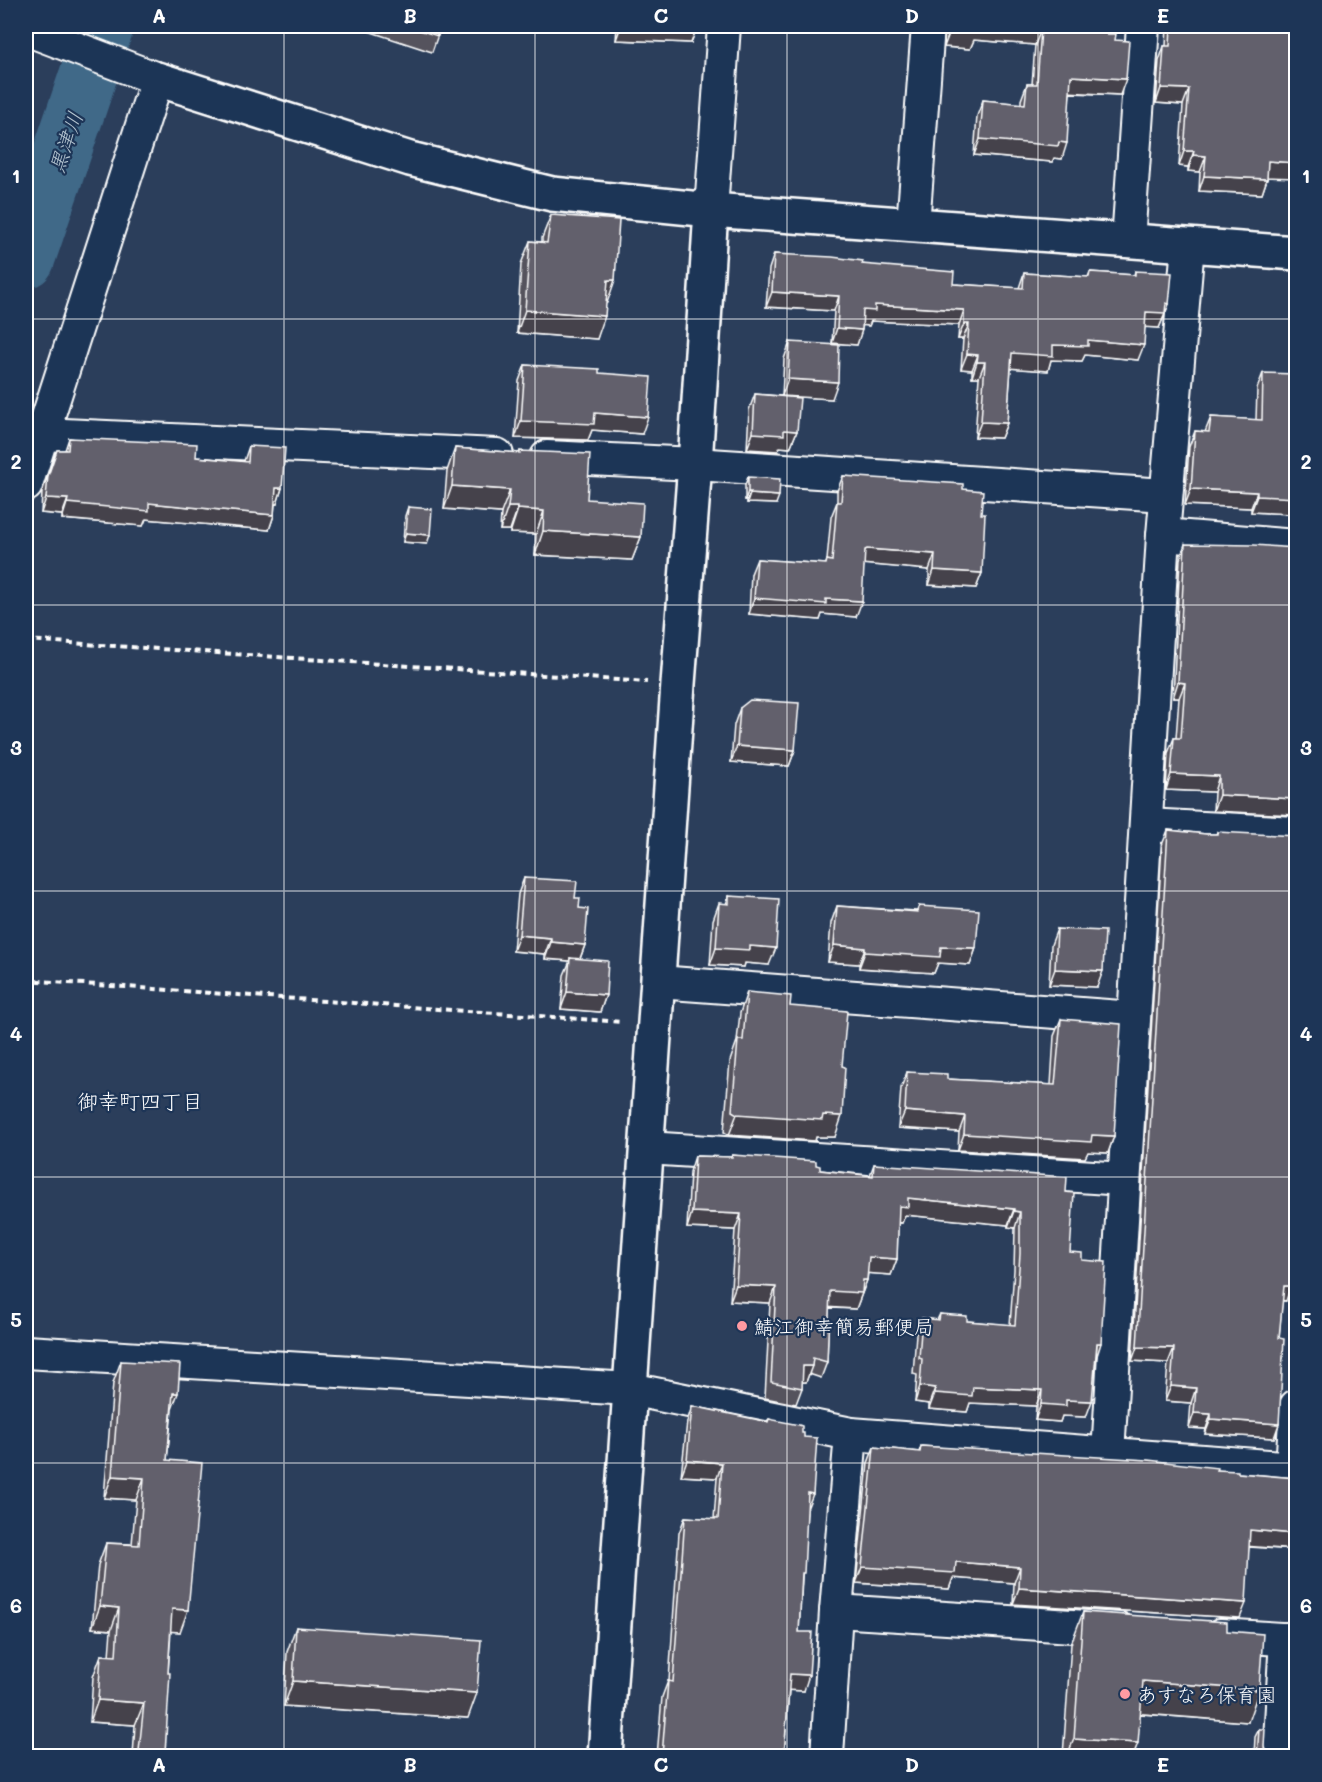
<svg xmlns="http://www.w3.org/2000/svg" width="1322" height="1782" viewBox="0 0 1322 1782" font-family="Mali,'Klee One',sans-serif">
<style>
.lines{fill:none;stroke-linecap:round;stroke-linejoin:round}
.river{stroke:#406988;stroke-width:58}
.street-casing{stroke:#fff;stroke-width:36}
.secondary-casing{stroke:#fff;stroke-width:38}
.path{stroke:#fff;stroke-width:4;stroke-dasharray:6 4.5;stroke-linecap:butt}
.street{stroke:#1d3557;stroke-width:32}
.secondary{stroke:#1d3557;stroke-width:33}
.wall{fill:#54535d;stroke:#fff;stroke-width:1.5}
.shaded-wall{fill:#45434c;stroke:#fff;stroke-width:1.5}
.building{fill:#62606c;stroke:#fff;stroke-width:1.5}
.grid{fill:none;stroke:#fff;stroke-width:1.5;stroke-opacity:0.55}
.poi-dot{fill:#ff9aa2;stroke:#1d3557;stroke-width:2}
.labels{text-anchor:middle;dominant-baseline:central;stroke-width:4.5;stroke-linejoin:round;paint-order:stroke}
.poi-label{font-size:20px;fill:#fff;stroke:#1d3557;text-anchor:start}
.water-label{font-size:21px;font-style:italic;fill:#b3c3cf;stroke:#1d3557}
.neighbourhood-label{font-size:21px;fill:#fff;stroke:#1d3557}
.neatline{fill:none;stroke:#fff;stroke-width:2}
.grid-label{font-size:20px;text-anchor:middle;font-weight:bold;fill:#fff}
</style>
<rect width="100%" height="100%" fill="#2b3e5b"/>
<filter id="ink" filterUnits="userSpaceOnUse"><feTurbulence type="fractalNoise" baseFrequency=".0167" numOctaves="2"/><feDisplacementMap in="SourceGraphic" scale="12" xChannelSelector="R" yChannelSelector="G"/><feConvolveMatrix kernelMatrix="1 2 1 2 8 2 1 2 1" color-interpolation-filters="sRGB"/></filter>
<g filter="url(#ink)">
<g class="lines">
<path class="river" d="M26 259 105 26"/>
<g class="street-casing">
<g id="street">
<path d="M711 210 724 26"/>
<path d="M913 225 928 26"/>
<path d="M1128 241 1143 26"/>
<path d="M42 434 497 455"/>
<path d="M547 457 695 464 1166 495"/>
<path d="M26 485 157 79 31 31"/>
<path d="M1163 535 1296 546"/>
<path d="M1146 825 1296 833"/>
<path d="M658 982 1134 1018"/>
<path d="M647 1148 1124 1179"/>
<path d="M26 1352 630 1389 851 1434 1296 1468"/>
<path d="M1108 1454 1163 535 1188 245"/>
<path d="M1292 1467 1296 1406"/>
<path d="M836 1611 1119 1629"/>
<path d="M1220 1635 1296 1640"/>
<path d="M827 1756 836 1611 851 1434"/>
<path d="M1279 1756 1286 1639"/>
</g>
</g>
<g class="secondary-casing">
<g id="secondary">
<path d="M157 79 410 159 552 194 711 210 1296 253"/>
<path d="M605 1756 678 684 695 464 711 210"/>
</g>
</g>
<g class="path">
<path d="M26 640 647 682"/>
<path d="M26 980 623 1022"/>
</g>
<use href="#street" class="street"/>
<use href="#secondary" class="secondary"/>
</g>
<g class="wall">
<path d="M363 26H441L432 52 362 29Z"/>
<path d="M617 26H697L691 43 616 40Z"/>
<path d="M945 26H1107V34L1115 40 1120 95 1070 93 1062 159 1054 158 1052 162 974 155 977 116 983 100 1021 104V100L1027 84H1032L1035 45 974 40 970 49 944 47Z"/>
<path d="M1167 26H1296L1267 179 1262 194 1199 191 1200 172 1188 171V167L1179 166 1183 105 1156 103 1159 61 1164 46H1166Z"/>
<path d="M551 215 607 303 606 302 597 339 517 333 521 264 530 241 542 242V238Z"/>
<path d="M774 254 862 264 953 284 1019 288 1024 273 1088 277 1090 272 1134 275 1135 271 1169 304 1159 328 1145 327 1138 360 1085 355 1082 361 1051 360 1048 371 1011 368 1007 423 1001 438 975 437 979 377H972V370L961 369 963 339H958L959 325 871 321 869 326 863 325 857 345 832 343 834 311 766 307 769 269Z"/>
<path d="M790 342 832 399 783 396 797 431 790 448 780 447 778 451 747 449 749 410 755 394 782 396 784 359Z"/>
<path d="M525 365 599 373 642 434 592 430 588 440 515 438 519 381Z"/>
<path d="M1263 373 1296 501 1291 514 1251 512V508L1185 505 1189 447 1195 431 1205 432 1211 417 1256 420 1257 389Z"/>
<path d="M69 438 196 457 244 461 249 446 282 488 277 504H275L274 515 269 530 146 519 143 526 62 519V515L41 513 42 492 57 450H65Z"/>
<path d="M455 448 519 453 520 451 587 499 641 537 632 560 535 555 536 534 510 533V530H500L501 513 444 509 447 471Z"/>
<path d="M843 476 963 489 981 514 982 573 976 588 929 585V570L864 564 856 617 822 614 820 620 749 614 751 574 757 559 826 564 827 560 831 517 837 502V491Z"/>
<path d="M748 477 776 504 747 503V500H745V485Z"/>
<path d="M408 507 427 544 403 542 405 516Z"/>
<path d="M1185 544 1296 815 1213 811 1214 792 1166 790 1168 753 1174 738H1176L1179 698H1173L1180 559Z"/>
<path d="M740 708 795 750 789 766 731 762 734 725Z"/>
<path d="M1168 830 1206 834H1216L1217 832 1296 1106 1294 1162V1228L1296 1273H1292L1286 1301H1282L1279 1338V1424L1274 1438 1205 1434 1206 1429 1189 1428 1191 1403 1165 1401 1168 1363 1132 1361 1162 845Z"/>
<path d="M524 878 575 898 579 908 585 945 580 959 606 995 600 1012 561 1009 564 975 570 961 545 959V954L513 951 518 894Z"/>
<path d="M729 896 769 965 745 963 744 967 710 965 713 920 719 903 726 904Z"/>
<path d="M837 906 917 911 919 906 976 948 970 965 938 963 934 973 859 968V964L828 962 831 923Z"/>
<path d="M1057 929 1097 987 1049 985 1051 945Z"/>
<path d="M747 992 790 1006 835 1137H816L815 1141 729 1135 724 1132 730 1061 737 1041 740 1013Z"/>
<path d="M1061 1019 1114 1136 1108 1153 1088 1152 1085 1158 958 1150 959 1132 898 1128 901 1088 907 1072 947 1079 1051 1085 1054 1036Z"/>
<path d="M732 1155 816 1165 820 1170 870 1175 874 1164 1066 1192 1070 1252 1082 1260 1095 1359 1086 1417 1062 1416 1060 1422 1035 1420 1036 1406 970 1403 967 1412 929 1409V1404L915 1402 917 1375 913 1374 916 1334 922 1318 937 1320 940 1314 967 1321 1010 1325 1014 1270 1015 1228 1008 1227V1225L905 1215 902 1223H898L897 1259 891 1275 868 1273 867 1280 856 1309 829 1308 827 1362 821 1378 809 1374 806 1382H802V1388L796 1404 765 1398 770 1303 730 1301 735 1230 687 1228 690 1172 695 1156 731 1157Z"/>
<path d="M121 1361 172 1411 167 1460 180 1632 171 1631 168 1673 165 1753 164 1756H133L135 1725 90 1722 93 1677 101 1655 109 1656 111 1630 92 1628 98 1565 106 1543 132 1544 136 1500 104 1498 113 1383Z"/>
<path d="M692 1406 767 1421 769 1419 802 1433 804 1437 813 1494 807 1509 802 1579 799 1632 804 1691 789 1690 784 1756H657L662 1697 668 1681H669L679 1533 685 1517 714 1519 717 1478 681 1476 687 1422Z"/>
<path d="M921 1446 1217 1470 1238 1473 1296 1478V1550L1249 1547 1240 1618 1013 1604 1014 1583 953 1578 949 1589 856 1583 868 1463 874 1447 919 1452Z"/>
<path d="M1083 1612 1227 1631 1248 1722 1140 1714 1133 1756H1063L1071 1644Z"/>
<path d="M296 1627 468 1718 284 1706 287 1652Z"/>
<path d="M1259 1729 1266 1755 1267 1756H1254L1255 1737Z"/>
</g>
<g class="shaded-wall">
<path d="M621 26H671L697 27 691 43 616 40Z"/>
<path d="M976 26H995L1041 29 1035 45 974 40 970 49 944 47 950 31Z"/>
<path d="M1071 76 1126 79 1120 95 1066 92Z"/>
<path d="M1161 88 1189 89 1183 105 1156 103Z"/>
<path d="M980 139 1059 142 1067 143 1062 159 1054 158 1052 162 974 155Z"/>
<path d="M1184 151H1194L1188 167 1179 166Z"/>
<path d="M1193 155 1206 156 1200 172 1188 171Z"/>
<path d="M1268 161 1296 163V178L1263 177Z"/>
<path d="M1204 176 1267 179 1262 194 1199 191Z"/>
<path d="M608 280H615L607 303 600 302Z"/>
<path d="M772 292 839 296 834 311 766 307Z"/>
<path d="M1166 303 1169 304 1159 328 1140 327 1146 312Z"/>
<path d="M875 305 964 310 959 325 871 321 869 326 858 325 863 310Z"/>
<path d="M525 310 605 316 597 339 517 333Z"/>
<path d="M964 324H969L963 339H958Z"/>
<path d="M837 328 862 330 857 345 832 343Z"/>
<path d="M1088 340 1144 345 1138 360 1085 355 1082 361 1051 360 1048 371 1006 368 1012 353 1053 345Z"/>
<path d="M967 354 978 355 972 370 961 369Z"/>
<path d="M977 362H985L979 377H972Z"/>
<path d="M788 379 838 382 832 399 782 396Z"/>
<path d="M595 413 648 417 642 434 592 430 588 440 515 438 521 421Z"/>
<path d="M981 422 1007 423 1001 438 975 437Z"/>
<path d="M784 430 797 431 790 448 780 447 778 451 747 449 753 433Z"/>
<path d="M452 486 510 490 501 513 444 509Z"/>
<path d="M276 488H282L277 504H270Z"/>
<path d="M1191 489 1257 492 1251 508 1185 505Z"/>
<path d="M1296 489V501L1291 514 1251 512 1257 496Z"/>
<path d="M748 492H751L747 500H745Z"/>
<path d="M750 494 779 496 776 504 747 503Z"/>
<path d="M46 498 68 499 62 515 41 513Z"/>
<path d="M67 503H149L274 515 269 530 146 519 143 526 62 519Z"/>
<path d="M508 507H518L510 530H500Z"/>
<path d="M518 509 544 511 536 534 510 533Z"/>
<path d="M543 531 641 537 632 560 535 555Z"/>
<path d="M406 533 430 535 427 544 403 542Z"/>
<path d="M867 549 935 554 929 570 861 564 865 550Z"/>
<path d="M934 570 982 573 976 588 929 585Z"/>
<path d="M754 598 826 599 862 601 856 617 822 614 820 620 749 614Z"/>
<path d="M1178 682 1185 683 1179 698H1173Z"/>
<path d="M737 746 795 750 789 766 731 762Z"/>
<path d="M1171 774 1219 776 1214 792 1166 790Z"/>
<path d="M1219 795 1296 799V815L1213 811Z"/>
<path d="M519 935 551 938 545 954 513 951Z"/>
<path d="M551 942 585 945 579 961 570 958V961L545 959Z"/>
<path d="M834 945 865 948 859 964 828 962Z"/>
<path d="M750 946 776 948 769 965 745 963 744 967 710 965 716 948Z"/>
<path d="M941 947 976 948 970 965 938 963 934 973 859 968 865 952Z"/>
<path d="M1055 969 1103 971 1097 987 1049 985Z"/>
<path d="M567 992 606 995 600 1012 561 1009Z"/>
<path d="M905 1111 965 1116 959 1132 898 1128Z"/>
<path d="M737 1114 823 1115 842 1116 835 1137H816L815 1141 729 1135Z"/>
<path d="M964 1134 1092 1135 1114 1136 1108 1153 1088 1152 1085 1158 958 1150Z"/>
<path d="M908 1198 1014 1209 1008 1225 905 1215 902 1223 893 1222 899 1206Z"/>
<path d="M1014 1211 1020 1212 1015 1228 1008 1227Z"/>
<path d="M692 1212 741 1214 735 1230 687 1228Z"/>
<path d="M869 1257 897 1259 891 1275 863 1273Z"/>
<path d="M1294 1258H1296V1273H1288Z"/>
<path d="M863 1280H867L856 1309 824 1307 830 1291Z"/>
<path d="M736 1285 776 1287 770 1303 730 1301Z"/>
<path d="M1284 1286H1291L1286 1301 1279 1300Z"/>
<path d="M1097 1343H1101L1096 1359Z"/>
<path d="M1137 1347 1174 1348 1168 1363 1132 1361Z"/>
<path d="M803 1366H812L806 1382H798Z"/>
<path d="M920 1386 935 1388 929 1404 915 1402Z"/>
<path d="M1171 1386 1196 1388 1191 1403 1165 1401Z"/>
<path d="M973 1387 1042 1390 1036 1406 970 1403 967 1412 929 1409 935 1393Z"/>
<path d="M173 1393H178L170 1415Z"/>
<path d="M1066 1400 1092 1401 1086 1417 1062 1416 1060 1422 1035 1420 1041 1404Z"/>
<path d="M1194 1413 1211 1414 1206 1429 1189 1428Z"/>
<path d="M1211 1419 1279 1424 1274 1438 1205 1434Z"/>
<path d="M687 1460 722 1463 717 1478 681 1476Z"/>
<path d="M112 1476 144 1478 136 1500 104 1498Z"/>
<path d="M1250 1530 1296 1534V1550L1244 1546Z"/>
<path d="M956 1562 1020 1567 1014 1583 953 1578 949 1589 856 1583 862 1567Z"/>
<path d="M1019 1588 1246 1603 1240 1618 1013 1604Z"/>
<path d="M100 1606 119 1608 111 1630 92 1628Z"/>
<path d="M172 1609 188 1610 180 1632 164 1631Z"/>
<path d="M790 1674 809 1675 804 1691 784 1690Z"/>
<path d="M293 1681 477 1693 468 1718 284 1706Z"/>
<path d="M1143 1681 1259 1690 1248 1722 1131 1713Z"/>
<path d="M98 1700 144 1703 135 1725 90 1722Z"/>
<path d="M1074 1739 1138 1743 1133 1756H1067Z"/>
<path d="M139 1751 165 1753 164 1756H137Z"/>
</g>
<g class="building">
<path d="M407 26H441L438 36Z"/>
<path d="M671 26H697V27Z"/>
<path d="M950 26H977L976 33 950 31Z"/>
<path d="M995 26H1107V34H1116L1115 40 1129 41 1126 79 1071 76 1067 143 1059 142 1058 146 980 139 983 100 1025 104 1027 84H1037L1041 29Z"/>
<path d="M1171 26H1296V163L1268 161 1267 179 1204 176 1206 156 1193 155 1194 151H1184L1189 89 1161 88 1164 46H1170Z"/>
<path d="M551 215 619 220 615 280H608L605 316 525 310 530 241 547 243Z"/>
<path d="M774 254 832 257 863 261 862 264 954 272 953 284 1023 288 1024 273 1089 277 1090 272 1135 275V271L1172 273 1169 304 1166 303 1165 313 1146 312 1144 345 1088 340V346L1053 345V356L1012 353 1007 423 981 422 985 362H977L978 355 967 354 969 324H964V310L875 305V311L863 310 862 330 837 328 839 296 772 292Z"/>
<path d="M790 342 839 345 838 382 788 379Z"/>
<path d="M525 365 599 369V373L651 377 648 417 595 413 594 424 521 421Z"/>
<path d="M1263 373 1296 374V498L1257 496V492L1191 489 1195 431 1209 432 1211 417 1262 420Z"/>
<path d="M755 394 800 398 797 431 784 430V435L753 433Z"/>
<path d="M69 438 197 444 196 457 248 462 249 446 285 448 282 488H276L274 515 149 503V511L67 503 68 499 46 498 48 476 57 450H68Z"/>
<path d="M455 448 520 453V451L590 454 587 499 643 503 641 537 543 531 544 511 518 509V507H508L510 490 452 486Z"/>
<path d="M843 476 963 484V489L983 491 981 514H985L982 573 934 570 935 554 867 549 865 550 862 601 826 599V604L754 598 757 559 826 564 827 560 832 561 837 502H841Z"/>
<path d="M748 477 780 479 779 496 750 494 751 492H748Z"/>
<path d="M408 507 432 509 430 535 406 533Z"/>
<path d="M1185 544 1254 545 1296 548V799L1219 795V776L1171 774 1174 738H1181L1185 683 1178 682Z"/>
<path d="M750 700 799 703 795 750 737 746 740 708Z"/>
<path d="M1168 830 1206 834H1217V832L1296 836V1092L1294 1162H1296V1193L1294 1228 1296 1229V1258H1294L1291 1286H1284L1279 1338 1284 1339 1279 1424 1211 1419V1414L1194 1413 1196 1388 1171 1386 1174 1348 1137 1347Z"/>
<path d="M524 878 577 881 575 898H580L579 908 588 909 585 945 551 942V938L519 935Z"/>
<path d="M729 896 779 899 776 948 750 946V950L716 948 719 903 729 904Z"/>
<path d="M837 906 918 912 919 906 979 910 976 948 941 947 940 957 865 952V948L834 945Z"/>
<path d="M1057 929 1105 931 1103 971 1055 969Z"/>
<path d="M570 958 608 961 606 995 567 992Z"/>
<path d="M747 992 791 996 790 1006 847 1011 842 1066 845 1067 842 1116 823 1115 822 1120 737 1114 732 1111 738 1040H743Z"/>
<path d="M1061 1019 1121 1024 1114 1136 1092 1135 1091 1142 964 1134 965 1116 905 1111 907 1072 947 1074V1079L1055 1085Z"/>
<path d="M732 1155 816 1161V1165L820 1166V1170L873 1176 874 1164 1067 1177 1066 1192 1074 1193 1070 1252 1082 1253V1260L1106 1262 1101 1343H1097L1092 1401 1066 1400V1406L1041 1404 1042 1390 973 1387 972 1396 935 1393V1388L920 1386 922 1359 919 1358 922 1318 939 1320 940 1314 967 1316V1321L1015 1325 1020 1254V1212L1014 1211V1209L908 1198V1207L899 1206 897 1259 869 1257 867 1280H863L862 1293 830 1291 827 1362 813 1358 812 1366H803L802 1388 771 1382 776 1287 736 1285 741 1214 692 1212 695 1156 732 1157Z"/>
<path d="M121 1361 180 1364 178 1393H173L167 1460 202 1463 188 1610 172 1609 168 1673H170L165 1753 139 1751 144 1703 98 1700 101 1655 116 1656 119 1608 100 1606 106 1543 139 1545 144 1478 112 1476Z"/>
<path d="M692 1406 768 1422 769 1419 799 1425 802 1426V1433H804V1437L817 1438 813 1494 808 1493 804 1573H802L799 1632H812L809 1675 790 1674 784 1756H662L668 1681 673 1682 685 1517 718 1519 722 1463 687 1460Z"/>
<path d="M921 1446 1148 1460 1218 1468 1217 1470 1238 1471V1473L1296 1478V1534L1250 1530 1246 1603 1019 1588 1020 1567 956 1562 955 1573 862 1567 874 1447 920 1452Z"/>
<path d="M1083 1612 1227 1622V1631L1263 1634 1259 1690 1143 1681 1138 1743 1074 1739Z"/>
<path d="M296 1627 481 1640 477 1693 293 1681Z"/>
<path d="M1259 1729H1265L1264 1747 1267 1756H1257Z"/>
</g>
</g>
<path class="grid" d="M284 26V1756M535 26V1756M787 26V1756M1038 26V1756M26 319H1296M26 605H1296M26 891H1296M26 1177H1296M26 1463H1296"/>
<g class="poi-dot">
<circle cx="742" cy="1326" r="6"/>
<circle cx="1125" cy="1694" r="6"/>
</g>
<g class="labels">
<g class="poi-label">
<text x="754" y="1326">鯖江御幸簡易郵便局</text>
<text x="1137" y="1694">あすなろ保育園</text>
</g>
<g class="water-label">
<text transform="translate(65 142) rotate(-71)">黒津川</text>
</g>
<g class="neighbourhood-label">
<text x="140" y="1100">御幸町四丁目</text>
</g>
</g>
<rect width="1322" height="1782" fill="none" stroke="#1d3557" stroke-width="66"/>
<rect x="33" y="33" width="1256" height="1716" class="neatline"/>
<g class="grid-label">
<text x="159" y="23">A</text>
<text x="410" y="23">B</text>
<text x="661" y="23">C</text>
<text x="912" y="23">D</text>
<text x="1163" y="23">E</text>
<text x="16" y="183">1</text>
<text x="1306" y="183">1</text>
<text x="16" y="469">2</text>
<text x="1306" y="469">2</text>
<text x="16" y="755">3</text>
<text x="1306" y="755">3</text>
<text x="16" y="1041">4</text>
<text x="1306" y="1041">4</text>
<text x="16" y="1327">5</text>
<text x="1306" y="1327">5</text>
<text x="16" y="1613">6</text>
<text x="1306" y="1613">6</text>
<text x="159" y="1772">A</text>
<text x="410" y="1772">B</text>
<text x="661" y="1772">C</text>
<text x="912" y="1772">D</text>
<text x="1163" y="1772">E</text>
</g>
</svg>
